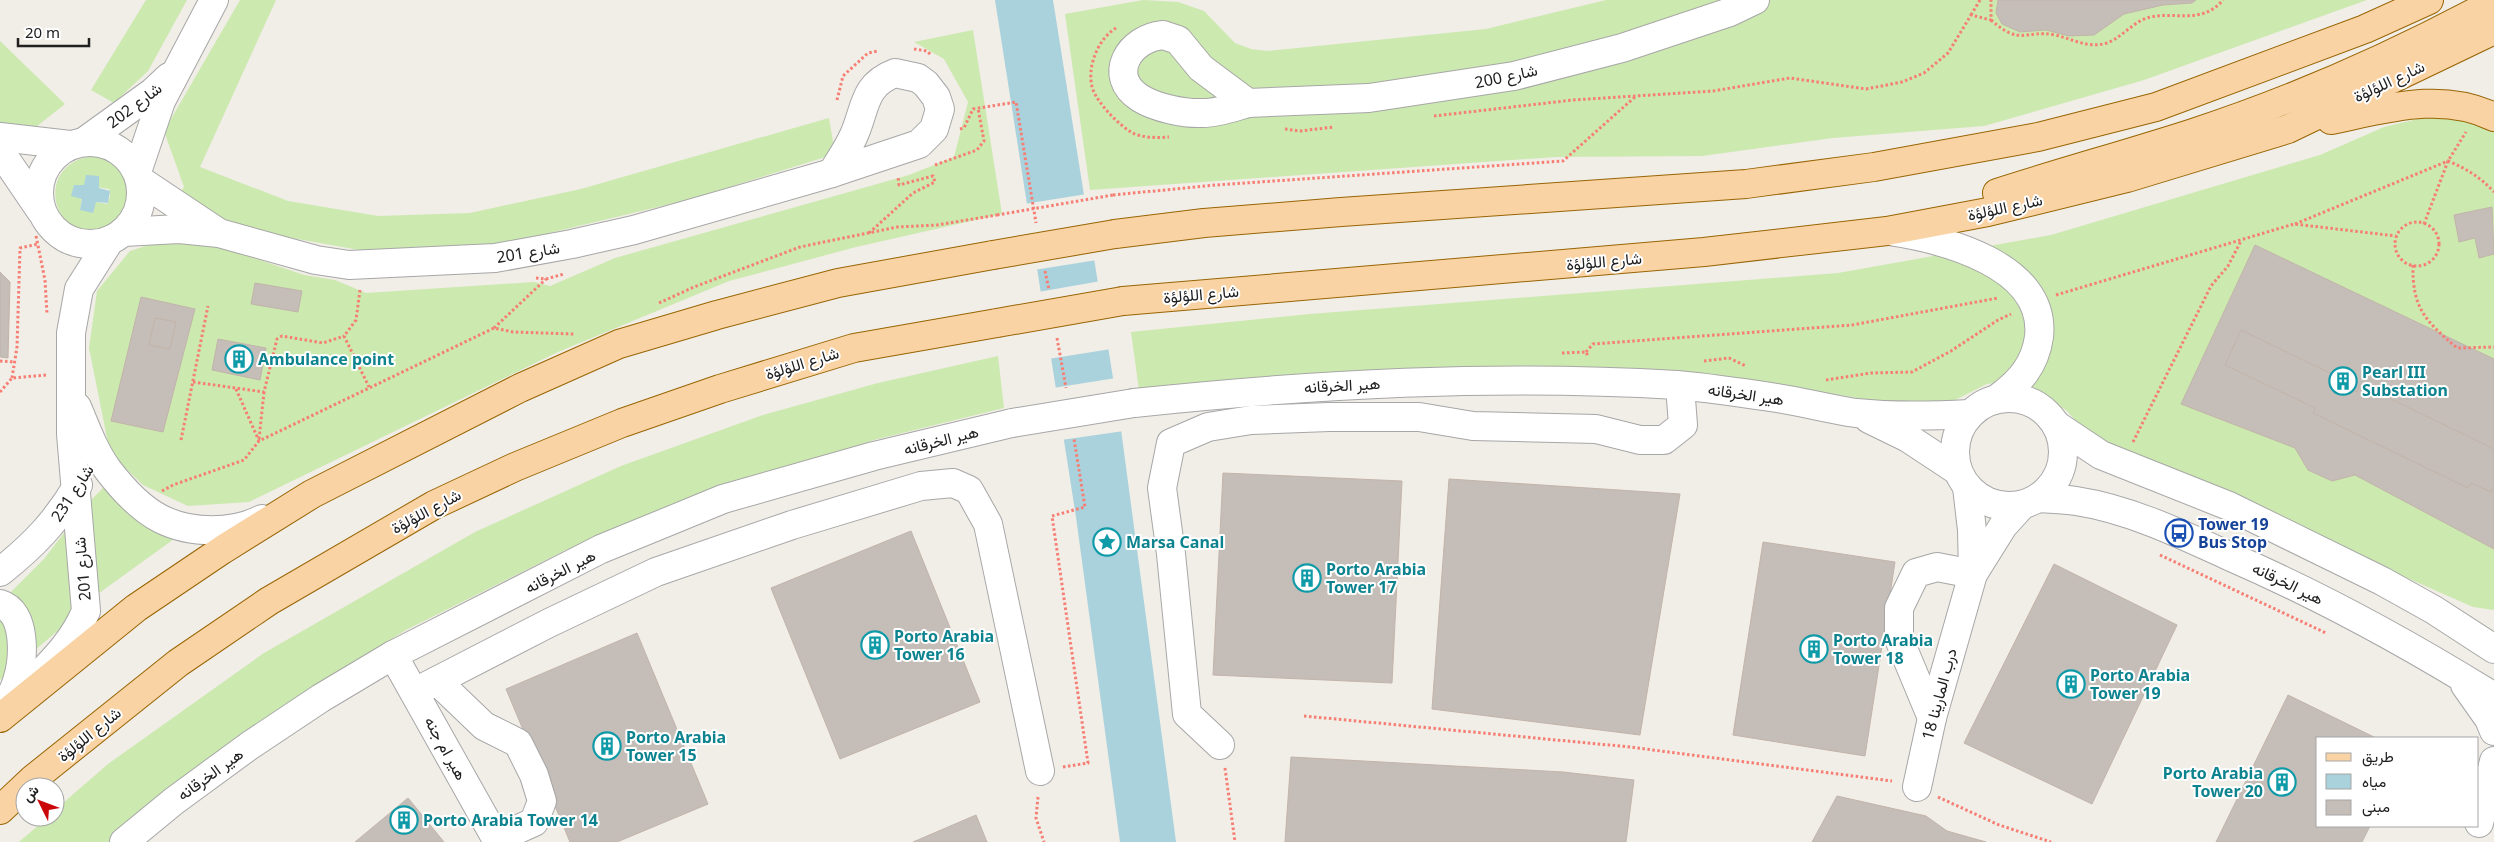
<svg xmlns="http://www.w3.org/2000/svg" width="2494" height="842" viewBox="0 0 2494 842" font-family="'Noto Sans',Vazirmatn,sans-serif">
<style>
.grass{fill:#cce9af;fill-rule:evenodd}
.water{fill:#a9d2dd}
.pier{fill:#f1ede7}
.building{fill:#c5bdb7;stroke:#c2b4aa}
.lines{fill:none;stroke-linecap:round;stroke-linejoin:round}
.minor-casing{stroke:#a7a7a7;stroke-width:30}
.major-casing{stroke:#986504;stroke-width:30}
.path{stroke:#f67e73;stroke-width:3;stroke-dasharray:2.5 2.5;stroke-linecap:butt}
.minor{stroke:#fff;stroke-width:28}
.major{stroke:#f9d3a3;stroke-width:28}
.minor-bridge-casing{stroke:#a7a7a7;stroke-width:30;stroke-linecap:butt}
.major-bridge-casing{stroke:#986504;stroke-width:30;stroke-linecap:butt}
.path-bridge{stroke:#f67e73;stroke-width:3;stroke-dasharray:2.5 2.5;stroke-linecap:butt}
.minor-bridge{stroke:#fff;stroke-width:28}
.major-bridge{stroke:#f9d3a3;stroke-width:28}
.labels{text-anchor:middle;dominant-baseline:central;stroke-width:4;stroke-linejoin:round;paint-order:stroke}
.street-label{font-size:16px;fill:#202020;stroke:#fff}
.culture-label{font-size:16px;font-weight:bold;fill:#0d838f;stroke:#fff;text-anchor:start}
.transit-label{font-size:16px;font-weight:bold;fill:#164399;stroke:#fff;text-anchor:start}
</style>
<rect width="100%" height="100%" fill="#f1ede7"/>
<g class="grass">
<path d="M146 0H187L148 71 114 103 91 90Z"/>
<path d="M240 0H276L200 167 288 201 378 216 470 213 581 189 829 118 835 154 691 199 496 246 359 250 253 231 208 215 180 193 184 187 164 131Z"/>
<path d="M1143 0 1178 2 1204 11 1235 43 1251 49 1267 51 1486 29 1606 0H2367L2144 80 1984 126 1833 138 1702 156 1556 157 1090 190 1065 14Z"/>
<path d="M973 30 1002 214 856 247 729 281 558 352 249 502 188 506 143 485 110 453 89 348 97 291 130 251 161 241 201 240 304 275 335 280 366 293 534 282 550 286 615 258 909 175 954 157 968 102 944 59 914 42Z"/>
<path d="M0 41 65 104 27 134 0 130Z"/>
<path d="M2443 113 2485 124 2494 132V610L2473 607 2090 438 2067 411 2032 386 2011 381 1987 384 1949 403 1904 406 1746 379 1392 369 1139 390 1131 332 1310 314 1838 273 2051 235 2320 155 2384 127Z"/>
<path d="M94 156C118 161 135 181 125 207 121 218 111 226 100 229 50 241 34 162 94 156ZM84 185 109 189 110 197 107 204 96 202 80 210Z"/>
<path d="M998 356 1004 408 874 440 708 494 568 549 406 630 296 698 109 842H19L48 817H55V810L108 764 264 653 475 532 621 466 763 415 878 383Z"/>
<path d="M104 487 174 539 95 596 86 505Z"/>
<path d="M67 529 75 616 0 680V603L44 559Z"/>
</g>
<g class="water">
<path d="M995 0H1053L1120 422 1176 842H1120L1076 517Z"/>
<path d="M86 175 99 176V188L110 191 108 203 96 202 93 213 80 210 82 199 71 196 74 185H84Z"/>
</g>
<g class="pier">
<path d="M1087 194 1097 260 1034 270 1024 204Z"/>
<path d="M1101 281 1111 349 1048 359 1038 292Z"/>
<path d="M1116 378 1124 431 1061 440 1053 388Z"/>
</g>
<g class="building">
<path d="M1998 0H2196L2192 3 2163 5 2124 14 2094 35 2069 36 2046 30 2020 32 2002 24 1996 13Z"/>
<path d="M2492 207 2494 254 2479 258 2475 238 2459 242 2454 215Z"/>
<path d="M2255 245 2494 359V549L2355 475 2332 481 2308 470 2295 448 2181 404Z"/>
<path d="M0 272 10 282 8 358 0 357Z"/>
<path d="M255 283 302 291 298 312 251 304Z"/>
<path d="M141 297 195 309 163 432 111 421Z"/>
<path d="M155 318 176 322 170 349 149 345Z"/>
<path d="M2241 330 2332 374 2329 379 2357 392 2360 384 2494 449V486L2491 492 2471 483 2468 488 2313 413 2315 408 2225 365Z"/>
<path d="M218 339 266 348 260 380 212 370Z"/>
<path d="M1223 473 1402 481 1392 683 1213 675Z"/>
<path d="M1449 479 1680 494 1640 735 1432 709Z"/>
<path d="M911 531 980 702 840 759 771 588Z"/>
<path d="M1763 542 1895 562 1865 756 1733 735Z"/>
<path d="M2054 564 2177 625 2092 804 1964 743Z"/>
<path d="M637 633 708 804 617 842H570L506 689Z"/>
<path d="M2288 695 2376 738H2318V826H2370L2362 842H2216Z"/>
<path d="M1291 757 1563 772 1634 780 1626 842H1285Z"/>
<path d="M1837 796 1926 816 1947 831 1986 842H1812Z"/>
<path d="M408 798 444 842H355Z"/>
<path d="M976 815 987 842H913Z"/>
</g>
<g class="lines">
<g class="minor-casing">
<g id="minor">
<path d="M1163 35 1178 40 1201 68 1248 103C1234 107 1218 113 1203 113 1185 114 1156 108 1140 98 1106 76 1129 38 1163 35Z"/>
<path d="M895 73 918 78 926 84 936 97 940 109 934 129 919 144 832 173C839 161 848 149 854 135 866 108 863 85 895 73Z"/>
<path d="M1248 103 1369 98 1514 76 1622 48 1730 12 1755 0"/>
<path d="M0 137 70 145"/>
<path d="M85 141 153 92 169 77"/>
<circle cx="90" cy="193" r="51"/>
<path d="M0 151 41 211"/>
<path d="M137 172 161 101 214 0"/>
<path d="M141 181 216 231"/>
<path d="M1889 231C1943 239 2047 265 2039 337 2035 365 2020 382 1998 398"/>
<path d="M123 232 179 229 219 233 316 260 349 265 495 258 572 244 634 230 832 173"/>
<circle cx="2009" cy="452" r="54"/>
<path d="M1134 403C1314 384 1495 374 1677 385 1710 388 1744 393 1777 398 1803 402 1829 409 1856 413 1894 417 1932 416 1970 414"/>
<path d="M77 407C86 428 94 451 108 470 121 487 141 509 161 519 191 534 233 534 262 519"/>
<path d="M1869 419 1908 438 1958 471"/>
<path d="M2056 425 2101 455 2229 506 2382 581 2434 610 2494 649"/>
<path d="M1967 487 1972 530 1973 574"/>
<path d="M2038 498C2051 499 2064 499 2076 501 2129 509 2181 534 2229 556 2321 596 2409 644 2494 697"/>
<path d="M0 572C34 545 56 522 78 485"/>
<path d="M0 604C27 612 24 659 17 681 14 693 7 702 0 712"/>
<path d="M393 655 498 842"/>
<path d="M36 678C56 658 75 638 86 611L71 434V333L79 289 110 240"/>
<path d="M437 681 484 726 518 743 534 775 542 801 534 822 496 839"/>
<path d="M2465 685 2489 719 2494 731"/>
<path d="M415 692 549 623 656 572 792 525 921 486 953 483 969 490 988 524 1040 771"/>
<path d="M1932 718 1899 639V608L1916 573 1937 567 1973 574"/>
<path d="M1220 745 1187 714 1171 554 1162 488 1171 443 1208 427 1251 420 1329 417H1419L1473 426 1596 429 1640 440H1664L1683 425 1680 386"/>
<path d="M1917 787 1932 718 1973 574 2003 526 2022 505"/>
<path d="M2479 823 2494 761"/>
<path d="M124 842 174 801 249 746 321 698 393 655 601 549 723 499 874 456 1012 423"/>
</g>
</g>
<g class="major-casing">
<g id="major">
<path d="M2331 120C2385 109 2442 91 2494 117"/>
<path d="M1997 193C2062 172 2128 154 2193 133 2297 99 2398 54 2494 2"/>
<path d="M1115 234 1204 223 1341 212 1746 184 1874 167 2038 137 2156 107 2365 29 2429 0"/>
<path d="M1123 301 1704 252 1887 231 1988 212 2127 178 2288 129 2494 30"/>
<path d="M0 718 136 608 222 550 312 494 520 388 619 344 717 315 838 283 993 255"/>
<path d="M0 810 33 779 178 663 269 601 434 505 515 467 622 423 720 389 854 348 997 323"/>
</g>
</g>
<g class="path">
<path d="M1971 15 1980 0"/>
<path d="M1991 20C2022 47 2024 29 2055 35 2073 39 2088 49 2107 43 2121 38 2132 23 2147 18 2172 10 2201 26 2223 0"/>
<path d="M1116 28C1096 40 1083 75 1096 96 1104 109 1118 124 1131 132 1141 138 1157 138 1169 137"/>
<path d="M914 49 927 51 931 55"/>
<path d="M837 100 843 76 868 53 878 51"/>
<path d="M1434 116 1573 100 1713 91 1790 78 1866 89 1902 82 1924 73 1948 53 1971 15 1991 20V0"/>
<path d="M960 129 964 128 973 109 1016 102 1036 223"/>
<path d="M1285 129 1300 131 1334 127"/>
<path d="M935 165 977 150 984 141 978 108"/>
<path d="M1113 195 1216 185 1563 161 1636 96"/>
<circle cx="2417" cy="244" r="22"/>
<path d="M2295 224 2448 161C2467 169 2480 177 2494 192"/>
<path d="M2424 224 2448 161 2466 132"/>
<path d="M869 233 913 193 935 182 933 176 899 185 898 177"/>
<path d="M36 236 45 280 47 314"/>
<path d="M2413 265C2412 309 2426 321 2457 348L2494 347"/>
<path d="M1045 271 1049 290"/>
<path d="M536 278 546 279 564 274"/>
<path d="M360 290 356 320 344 336 369 387"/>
<path d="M2056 295 2294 224 2396 236"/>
<path d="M659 303 694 287 800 247 897 227 937 225 997 215"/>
<path d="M494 328 546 279"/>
<path d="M1057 338 1066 388"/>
<path d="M1586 352 1593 344 1852 325 1998 298"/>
<path d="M1562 353 1586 352 1588 356"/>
<path d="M0 361 15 362"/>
<path d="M1704 361 1729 358 1746 366"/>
<path d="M12 378 17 347 20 248 38 244"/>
<path d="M1826 380 1871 373 1912 372 1951 351 1998 320 2011 314"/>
<path d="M193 382 264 392 277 339 282 336 323 343 344 336"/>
<path d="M236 389 259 441"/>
<path d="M0 392 12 378 46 375"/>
<path d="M259 439 264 392"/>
<path d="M181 440 208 306"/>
<path d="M2133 442 2211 286 2228 266 2241 241"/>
<path d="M162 491 173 485 244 460 259 441 494 328 513 332 574 334"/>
<path d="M2160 555 2326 633"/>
<path d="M1304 716 1630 747 1892 781"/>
<path d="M1063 767 1088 763 1052 516 1085 507 1074 439"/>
<path d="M1225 768 1235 842"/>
<path d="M1038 797 1036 818 1044 842"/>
<path d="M1938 797 1999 825 2051 842"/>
</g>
<use href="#minor" class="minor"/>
<use href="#major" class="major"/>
<g class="minor-bridge-casing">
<path id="minor-bridge" d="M1012 423 1134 403"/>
</g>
<g class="major-bridge-casing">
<g id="major-bridge">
<path d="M993 255 1115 234"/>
<path d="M997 323 1123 301"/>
</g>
</g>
<path class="path-bridge" d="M997 215 1113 195"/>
<use href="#minor-bridge" class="minor-bridge"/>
<use href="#major-bridge" class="major-bridge"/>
</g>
<defs>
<g id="building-ring" transform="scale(1.4375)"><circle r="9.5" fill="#fff" stroke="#0f9aa8" stroke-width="1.5"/><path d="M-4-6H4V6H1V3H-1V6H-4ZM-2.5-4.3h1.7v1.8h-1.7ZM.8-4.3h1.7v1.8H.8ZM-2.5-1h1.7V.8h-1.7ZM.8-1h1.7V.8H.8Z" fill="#0f9aa8"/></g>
<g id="bus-ring" transform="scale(1.4375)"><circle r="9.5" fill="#fff" stroke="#1a4fb4" stroke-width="1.5"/><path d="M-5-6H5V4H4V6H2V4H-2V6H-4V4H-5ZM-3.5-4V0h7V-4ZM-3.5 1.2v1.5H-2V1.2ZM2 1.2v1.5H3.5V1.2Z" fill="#1a4fb4"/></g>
<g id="sight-ring" transform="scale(1.4375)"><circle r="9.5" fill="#fff" stroke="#0f9aa8" stroke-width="1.5"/><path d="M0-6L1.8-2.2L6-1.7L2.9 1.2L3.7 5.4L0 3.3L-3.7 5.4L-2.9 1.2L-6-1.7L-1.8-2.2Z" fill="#0f9aa8"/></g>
</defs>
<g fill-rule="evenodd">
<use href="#building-ring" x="239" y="359"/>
<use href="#building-ring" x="2343" y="381"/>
<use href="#bus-ring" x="2179" y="533"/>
<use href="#sight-ring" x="1107" y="542"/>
<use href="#building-ring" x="1307" y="578"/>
<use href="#building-ring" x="875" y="645"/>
<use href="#building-ring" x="1814" y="649"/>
<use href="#building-ring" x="2071" y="684"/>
<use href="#building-ring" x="607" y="746"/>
<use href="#building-ring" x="2282" y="782"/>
<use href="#building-ring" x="404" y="820"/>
</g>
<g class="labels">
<g class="street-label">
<text transform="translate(1506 76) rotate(-12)">شارع 200</text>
<text transform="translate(2389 81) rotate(-25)">شارع اللؤلؤة</text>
<text transform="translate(134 105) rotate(-37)">شارع 202</text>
<text transform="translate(2005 207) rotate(-12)">شارع اللؤلؤة</text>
<text transform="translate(528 252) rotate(-9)">شارع 201</text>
<text transform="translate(1604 261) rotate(-5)">شارع اللؤلؤة</text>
<text transform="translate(1201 294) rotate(-5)">شارع اللؤلؤة</text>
<text transform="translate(802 363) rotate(-17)">شارع اللؤلؤة</text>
<text transform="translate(1342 385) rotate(-3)">هير الخرقانه</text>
<text transform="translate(1746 394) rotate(8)">هير الخرقانه</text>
<text transform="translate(941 440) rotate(-14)">هير الخرقانه</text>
<text transform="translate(72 493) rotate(-57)">شارع 231</text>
<text transform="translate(426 511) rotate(-28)">شارع اللؤلؤة</text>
<text transform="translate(82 569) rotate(-95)">شارع 201</text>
<text transform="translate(560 571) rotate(-27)">هير الخرقانه</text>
<text transform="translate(2288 583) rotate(26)">هير الخرقانه</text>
<text transform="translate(1939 694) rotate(-75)">درب المارينا 18</text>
<text transform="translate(89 734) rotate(-39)">شارع اللؤلؤة</text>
<text transform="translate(446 748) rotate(61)">هير ام جنه</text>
<text transform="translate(210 774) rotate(-36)">هير الخرقانه</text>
</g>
<g class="culture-label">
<text x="258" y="359">Ambulance point</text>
<text x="2362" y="372">Pearl III<tspan x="2362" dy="18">Substation</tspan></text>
<text x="1126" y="542">Marsa Canal</text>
<text x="1326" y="569">Porto Arabia<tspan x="1326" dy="18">Tower 17</tspan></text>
<text x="894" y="636">Porto Arabia<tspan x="894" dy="18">Tower 16</tspan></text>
<text x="1833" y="640">Porto Arabia<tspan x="1833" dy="18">Tower 18</tspan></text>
<text x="2090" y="675">Porto Arabia<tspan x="2090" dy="18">Tower 19</tspan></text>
<text x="626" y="737">Porto Arabia<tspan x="626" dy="18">Tower 15</tspan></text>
<text x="2263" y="773" text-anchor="end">Porto Arabia<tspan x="2263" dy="18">Tower 20</tspan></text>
<text x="423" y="820">Porto Arabia Tower 14</text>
</g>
<g class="transit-label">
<text x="2198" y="524">Tower 19<tspan x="2198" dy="18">Bus Stop</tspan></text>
</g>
</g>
<rect x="2316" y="737" width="162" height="90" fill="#ffffff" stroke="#a6a6a6"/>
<rect x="2326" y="753" width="25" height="8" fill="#f9d3a3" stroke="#a6a6a6"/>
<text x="2362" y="762" font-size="15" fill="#202020">طريق</text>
<rect x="2326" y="774" width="25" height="15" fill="#a9d2dd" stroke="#a6a6a6"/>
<text x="2362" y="787" font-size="15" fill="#202020">مياه</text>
<rect x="2326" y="800" width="25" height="15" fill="#c5bdb7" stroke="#a6a6a6"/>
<text x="2362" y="812" font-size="15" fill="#202020">مبنى</text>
<g transform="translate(40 802) rotate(312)"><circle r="24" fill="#ffffff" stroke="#a6a6a6"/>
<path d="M0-4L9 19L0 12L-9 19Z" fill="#cb0609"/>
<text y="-8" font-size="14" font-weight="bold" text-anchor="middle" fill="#202020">ش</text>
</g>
<path d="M18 38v8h71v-8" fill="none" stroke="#202020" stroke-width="2.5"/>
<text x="25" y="38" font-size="15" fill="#202020" stroke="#ffffff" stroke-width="4" paint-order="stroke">20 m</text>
</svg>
